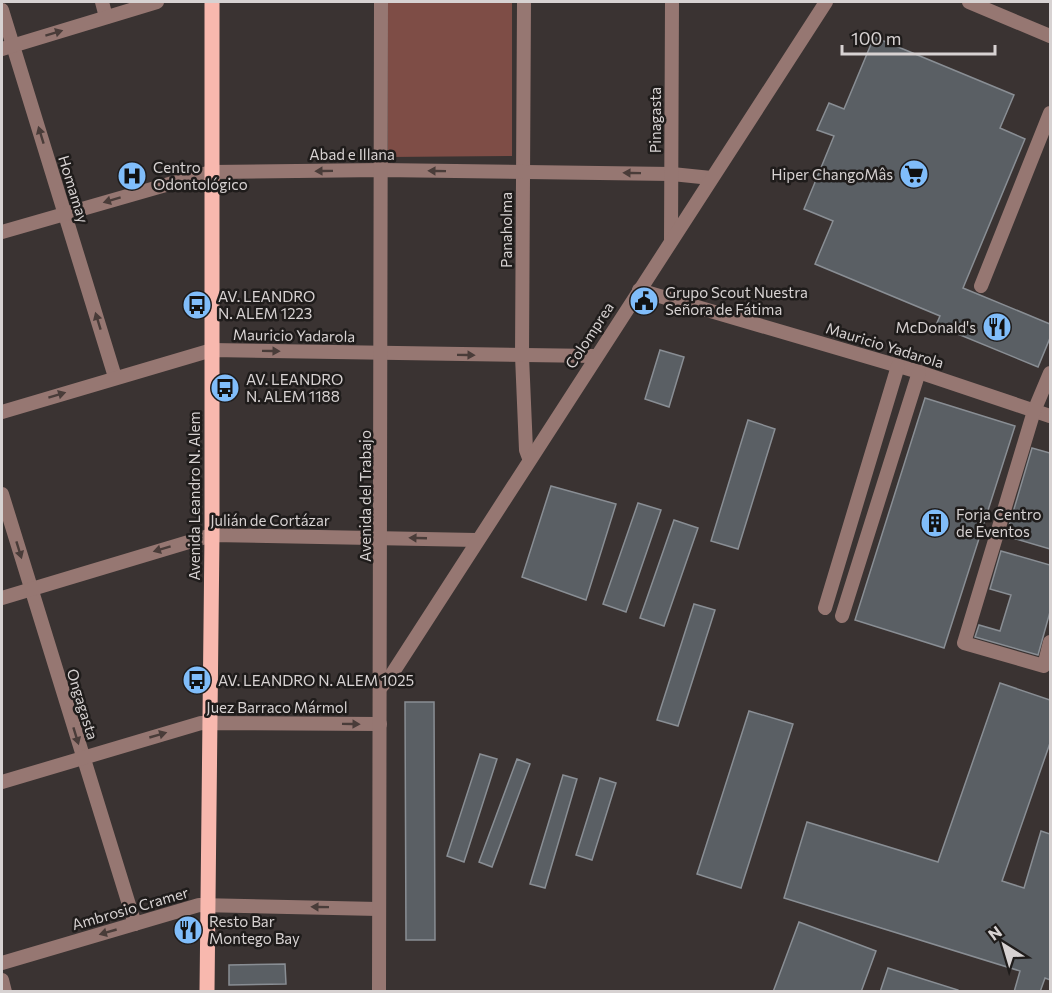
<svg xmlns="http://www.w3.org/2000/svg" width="1052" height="993" viewBox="0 0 1052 993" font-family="Commissioner,sans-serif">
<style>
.green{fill:#7e4d46}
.building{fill:#5a5f64;stroke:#898e94;stroke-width:1.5}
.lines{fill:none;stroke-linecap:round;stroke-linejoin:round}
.minor{stroke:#967772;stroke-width:14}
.major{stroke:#f8b8ae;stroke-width:15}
.oneway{fill:#493c39}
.labels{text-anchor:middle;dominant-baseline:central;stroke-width:5;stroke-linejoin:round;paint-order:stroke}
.street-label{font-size:15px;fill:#d7d2d2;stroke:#1f1c1b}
.poi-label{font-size:15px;fill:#d7d2d2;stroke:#1f1c1b;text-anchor:start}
</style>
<rect width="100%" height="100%" fill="#3a3332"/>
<path class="green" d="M388 2H512V156L388 157Z"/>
<g class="building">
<path d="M874 37 1014 95 1000 128 1025 139 963 288 1050 324V338L1038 367 936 325 940 316 815 264 833 221 804 209 834 136 817 130 829 103 844 109Z"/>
<path d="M660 350 684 357 669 407 645 399Z"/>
<path d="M925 398 1015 426 944 648 855 620Z"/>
<path d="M748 420 775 429 738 549 711 541Z"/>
<path d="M1032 448 1050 453V549L1006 536Z"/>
<path d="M551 486 616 504 586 600 522 577Z"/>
<path d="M638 503 661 510 626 612 603 604Z"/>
<path d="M674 520 698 528 664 626 640 618Z"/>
<path d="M1001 551 1050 565V612L1038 655 975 637 979 625 1000 631 1011 595 990 589Z"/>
<path d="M694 604 715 610 678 726 657 720Z"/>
<path d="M1000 683 1050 700V743L1002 881 1024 888 1041 831 1050 834V980L1045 978 1040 992H1014L1020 971 784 898 807 822 938 862Z"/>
<path d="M405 702H434L435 940H406Z"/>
<path d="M749 711 793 724 741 888 697 874Z"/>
<path d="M480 754 497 759 464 862 447 856Z"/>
<path d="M517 759 530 764 492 867 479 862Z"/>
<path d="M563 775 577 779 545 888 530 884Z"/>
<path d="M600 778 616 783 592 860 576 855Z"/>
<path d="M799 922 876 951 861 992H773Z"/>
<path d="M285 964 286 984 229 985V965Z"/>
<path d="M888 968 958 990V992H880Z"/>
</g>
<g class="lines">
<g class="minor">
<path d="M102 2 106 17"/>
<path d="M524 2 522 356 526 450 529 458"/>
<path d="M969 2 1050 36"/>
<path d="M2 10 115 377"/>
<path d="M2 49 157 2"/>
<path d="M2 232 211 172 382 170 672 174 711 178"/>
<path d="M671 239 672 2"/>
<path d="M981 286 1050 113"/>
<path d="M639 290 919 372 1050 416"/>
<path d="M1050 373 1034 411 964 643 1044 666 1050 642"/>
<path d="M2 412 212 350 595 356"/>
<path d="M2 494 135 924"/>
<path d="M2 598 212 535 476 540"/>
<path d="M825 608 898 366"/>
<path d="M842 616 919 372"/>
<path d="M380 688 390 677 826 2"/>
<path d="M2 782 201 723 380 724"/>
<path d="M2 963 199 905 378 909"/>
<path d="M2 980 5 992"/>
<path d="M379 992 381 2"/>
</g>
<path class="major" d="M207 992 212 535V2"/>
</g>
<defs><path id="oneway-solid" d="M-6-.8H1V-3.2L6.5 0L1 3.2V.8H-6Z" transform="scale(1.5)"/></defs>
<g class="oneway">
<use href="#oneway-solid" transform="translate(54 33) rotate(-17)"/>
<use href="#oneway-solid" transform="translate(41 135) rotate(-107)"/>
<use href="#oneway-solid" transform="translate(324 171) rotate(179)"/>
<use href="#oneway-solid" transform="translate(437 171) rotate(-179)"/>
<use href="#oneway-solid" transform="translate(632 173) rotate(-179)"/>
<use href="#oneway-solid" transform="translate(112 200) rotate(163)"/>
<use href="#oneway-solid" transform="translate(98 321) rotate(-107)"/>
<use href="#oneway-solid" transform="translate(271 351) rotate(1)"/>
<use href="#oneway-solid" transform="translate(466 355) rotate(1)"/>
<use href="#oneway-solid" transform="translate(57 395) rotate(-17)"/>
<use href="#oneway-solid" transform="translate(418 538) rotate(-178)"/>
<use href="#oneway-solid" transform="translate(162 549) rotate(163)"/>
<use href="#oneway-solid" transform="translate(19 550) rotate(73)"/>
<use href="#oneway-solid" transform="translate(351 724) rotate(1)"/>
<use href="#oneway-solid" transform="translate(158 735) rotate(-16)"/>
<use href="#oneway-solid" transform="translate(76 736) rotate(73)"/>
<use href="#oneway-solid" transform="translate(320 907) rotate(-179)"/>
<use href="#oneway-solid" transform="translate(108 932) rotate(164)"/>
</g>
<defs>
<g id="supermarket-disc" transform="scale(1.5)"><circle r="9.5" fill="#80bdfa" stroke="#1f1c1b"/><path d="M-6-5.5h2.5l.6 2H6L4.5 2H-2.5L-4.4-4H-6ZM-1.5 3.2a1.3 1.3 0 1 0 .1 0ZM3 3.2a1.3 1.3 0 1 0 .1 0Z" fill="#111"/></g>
<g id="hospital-disc" transform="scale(1.5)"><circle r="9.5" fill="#80bdfa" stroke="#1f1c1b"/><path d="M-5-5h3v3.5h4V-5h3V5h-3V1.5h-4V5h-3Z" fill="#111"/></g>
<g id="civic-disc" transform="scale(1.5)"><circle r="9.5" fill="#80bdfa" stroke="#1f1c1b"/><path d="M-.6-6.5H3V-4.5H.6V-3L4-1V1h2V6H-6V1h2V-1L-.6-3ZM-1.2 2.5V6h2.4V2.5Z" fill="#111"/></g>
<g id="bus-disc" transform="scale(1.5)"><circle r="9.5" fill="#80bdfa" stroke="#1f1c1b"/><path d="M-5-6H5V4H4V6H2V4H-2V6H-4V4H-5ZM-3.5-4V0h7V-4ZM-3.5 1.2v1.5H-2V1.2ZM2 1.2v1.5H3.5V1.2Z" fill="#111"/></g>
<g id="restaurant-disc" transform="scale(1.5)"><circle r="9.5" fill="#80bdfa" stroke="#1f1c1b"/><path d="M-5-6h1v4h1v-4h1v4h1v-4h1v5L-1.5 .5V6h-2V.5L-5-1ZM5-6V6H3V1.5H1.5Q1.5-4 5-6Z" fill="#111"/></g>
<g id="building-disc" transform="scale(1.5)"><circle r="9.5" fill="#80bdfa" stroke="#1f1c1b"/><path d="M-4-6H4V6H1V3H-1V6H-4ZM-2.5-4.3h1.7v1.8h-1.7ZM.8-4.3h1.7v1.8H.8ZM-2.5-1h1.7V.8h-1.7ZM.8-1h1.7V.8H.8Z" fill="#111"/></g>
</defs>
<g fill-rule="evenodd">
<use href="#supermarket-disc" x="914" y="174"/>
<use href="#hospital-disc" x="132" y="176"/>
<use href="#civic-disc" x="644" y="301"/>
<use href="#bus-disc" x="197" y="305"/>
<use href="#restaurant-disc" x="997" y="327"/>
<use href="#bus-disc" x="225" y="388"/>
<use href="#building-disc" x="935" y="523"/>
<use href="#bus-disc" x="197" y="680"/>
<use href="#restaurant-disc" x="188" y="930"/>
</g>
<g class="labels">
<g class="street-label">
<text transform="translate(655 120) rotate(-90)">Pinagasta</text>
<text x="352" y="154">Abad e Illana</text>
<text transform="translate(74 189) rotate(73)">Homamay</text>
<text transform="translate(506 230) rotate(-90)">Panaholma</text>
<text transform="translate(294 335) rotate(1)">Mauricio Yadarola</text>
<text transform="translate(589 335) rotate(-57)">Colomprea</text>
<text transform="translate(885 345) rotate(17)">Mauricio Yadarola</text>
<text transform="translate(194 496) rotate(-90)">Avenida Leandro N. Alem</text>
<text transform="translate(365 496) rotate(-90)">Avenida del Trabajo</text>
<text x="270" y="520">Julián de Cortázar</text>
<text transform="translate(83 704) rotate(73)">Ongagasta</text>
<text x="277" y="707">Juez Barraco Mármol</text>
<text transform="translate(130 908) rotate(-16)">Ambrosio Cramer</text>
</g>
<g class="poi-label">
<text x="153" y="167">Centro<tspan x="153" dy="17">Odontológico</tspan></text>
<text x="893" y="174" text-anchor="end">Hiper ChangoMâs</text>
<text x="665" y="292">Grupo Scout Nuestra<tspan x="665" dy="17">Señora de Fátima</tspan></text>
<text x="218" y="296">AV. LEANDRO<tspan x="218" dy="17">N. ALEM 1223</tspan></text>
<text x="976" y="327" text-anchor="end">McDonald's</text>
<text x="246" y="379">AV. LEANDRO<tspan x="246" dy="17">N. ALEM 1188</tspan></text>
<text x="956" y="514">Forja Centro<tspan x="956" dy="17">de Eventos</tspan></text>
<text x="218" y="680">AV. LEANDRO N. ALEM 1025</text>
<text x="209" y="921">Resto Bar<tspan x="209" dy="17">Montego Bay</tspan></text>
</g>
</g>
<rect width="1052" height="993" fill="none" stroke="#d7d2d2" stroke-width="6"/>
<g transform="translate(1004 945) rotate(323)" stroke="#1f1c1b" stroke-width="4.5" paint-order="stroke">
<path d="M0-4.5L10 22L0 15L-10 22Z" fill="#d7d2d2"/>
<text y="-9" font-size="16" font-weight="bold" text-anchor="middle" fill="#d7d2d2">N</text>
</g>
<path d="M842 45v9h153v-9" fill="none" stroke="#d7d2d2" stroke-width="3"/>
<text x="851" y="45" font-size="18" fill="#d7d2d2" stroke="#1f1c1b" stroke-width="4.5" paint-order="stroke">100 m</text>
</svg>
